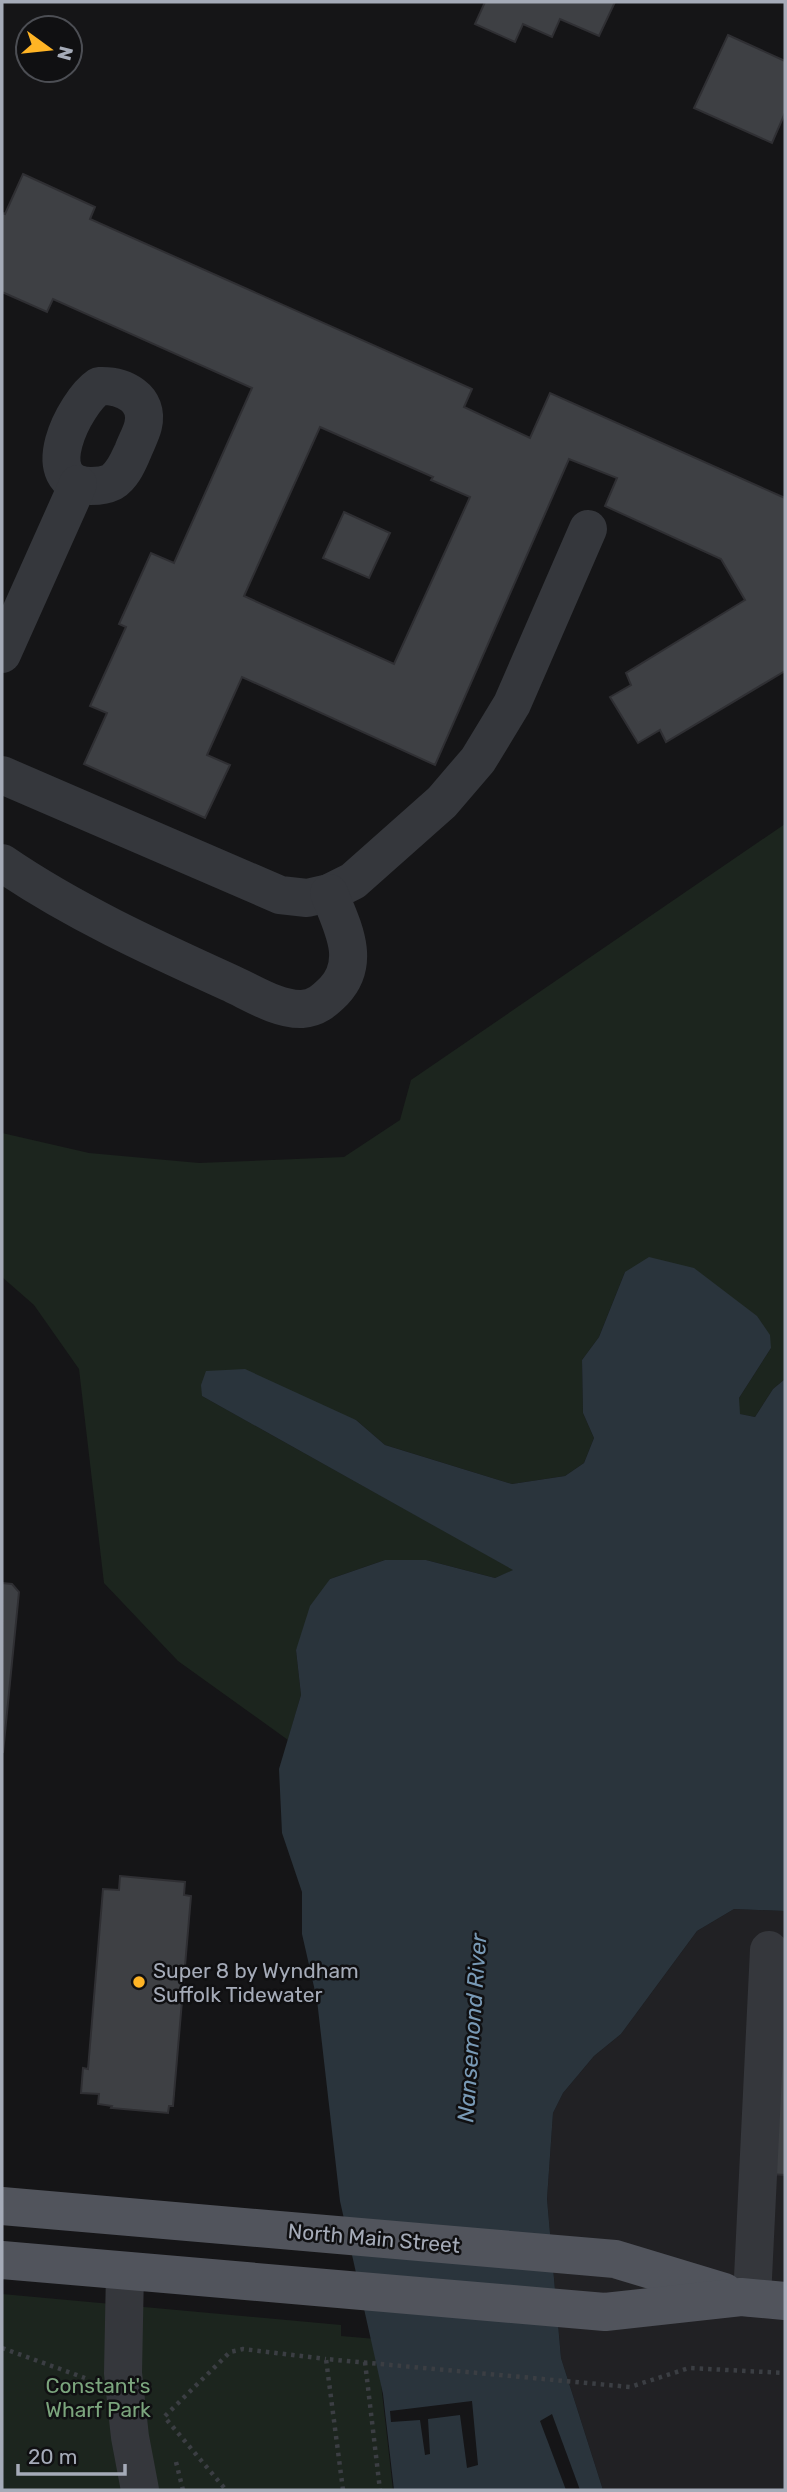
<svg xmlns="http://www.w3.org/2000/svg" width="787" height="2492" viewBox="0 0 787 2492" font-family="Rubik,sans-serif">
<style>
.built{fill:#212124}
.green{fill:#1c251e}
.water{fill:#2a343c}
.pier{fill:#151517}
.building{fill:#3e4044;stroke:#2f2f33;stroke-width:2;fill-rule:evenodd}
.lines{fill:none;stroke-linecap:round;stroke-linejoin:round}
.path{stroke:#3b3e43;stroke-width:4.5;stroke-dasharray:3.5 5;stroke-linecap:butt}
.minor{stroke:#35373c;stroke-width:38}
.major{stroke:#51545c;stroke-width:38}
.poi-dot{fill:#ffb425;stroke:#101012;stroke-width:2.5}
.labels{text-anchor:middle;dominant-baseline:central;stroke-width:5;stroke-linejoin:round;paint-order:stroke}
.poi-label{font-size:21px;fill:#a5abb8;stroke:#101012;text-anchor:start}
.street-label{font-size:21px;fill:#a5abb8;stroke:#101012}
.park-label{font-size:21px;fill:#7ba57d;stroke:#101012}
.water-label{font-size:23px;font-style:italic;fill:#799ab6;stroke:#101012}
</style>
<rect width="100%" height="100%" fill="#151517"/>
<path class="built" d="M734 1909 785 1911V2490H603L561 2358 547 2199 553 2113 563 2093 594 2056 621 2034 697 1931Z"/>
<g class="green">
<path d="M785 824V1379L773 1389 755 1417 739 1414V1398L771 1348 625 1272 599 1337 582 1360 583 1413 594 1438 584 1463 565 1476 512 1484 385 1445 356 1420 202 1396 514 1570 495 1578 426 1560H385L330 1579 296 1650 301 1695 288 1740 178 1661 104 1583 79 1369 34 1305 2 1277V1133L89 1153 199 1163 344 1157 400 1120 411 1080Z"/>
<path d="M2 2294 341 2325V2336L376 2339 393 2490H2Z"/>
</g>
<path class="water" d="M649 1257 694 1268 757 1316 770 1335 771 1348 739 1398 740 1414 755 1417 773 1389 785 1379V1911L734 1909 697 1931 621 2034 594 2056 563 2093 553 2113 547 2199 561 2358 603 2490H394L383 2394 340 2201 317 2000 302 1934V1892L282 1833 279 1769 301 1695 296 1650 310 1606 330 1579 385 1560H426L495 1578 513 1570 202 1396 201 1385 206 1371 245 1369 356 1420 385 1445 512 1484 565 1476 584 1463 594 1438 583 1413 582 1360 599 1337 625 1272Z"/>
<g class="pier">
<path d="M472 2401 478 2465 467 2468 460 2415 428 2419 430 2454 425 2455 420 2420 391 2422 390 2411Z"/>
<path d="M552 2414 580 2490H566L540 2421Z"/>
</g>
<g class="building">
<path d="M485 2H615L599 36 560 19 552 37 523 24 515 42 475 24Z"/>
<path d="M728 35 785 61V113L772 143 694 108Z"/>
<path d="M23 174 95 207 90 219 472 389 464 407 530 438 550 393 785 498V671L666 742 660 730 638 743 610 697 631 685 626 673 745 600 721 559 605 506 617 478 569 459 435 765 242 677 207 755 230 765 205 818 84 764 107 713 90 706 126 627 119 624 151 553 174 563 252 388 53 299 47 312 2 292V213L5 214ZM320 427 433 477 431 480 470 497 394 664 244 596Z"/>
<path d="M344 512 390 533 369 578 323 558Z"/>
<path d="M2 1583 12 1584 19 1592 3 1753Z"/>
<path d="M120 1876 185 1882 184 1895 191 1896 173 2106H169L168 2113 111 2108 112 2106 98 2104 99 2094 81 2093 83 2068 88 2069 103 1889 119 1890Z"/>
<path d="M785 1979V2175L769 2174Z"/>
</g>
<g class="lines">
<g class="path">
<path d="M2 2348 85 2378"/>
<path d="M365 2362 380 2490"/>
<path d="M165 2416 230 2352 243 2349 326 2359"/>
<path d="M167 2420 226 2490"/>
<path d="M176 2462 183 2490"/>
<path d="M343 2490 326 2359 630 2387 689 2368 785 2373"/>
</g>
<g class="minor">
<path d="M99 386C123 385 150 398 143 426 141 434 136 443 133 451 128 462 123 475 112 482 106 485 97 486 91 486 33 485 74 403 99 386Z"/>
<path d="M2 654 78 484"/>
<path d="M2 775 280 895 307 898 329 893 353 881 442 802 478 760 512 704 588 529"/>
<path d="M2 863C72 911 151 947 228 982 249 991 277 1010 302 1009 316 1008 324 1001 334 991 362 961 342 926 329 893"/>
<path d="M125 2271 123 2373 130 2437 140 2490"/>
<path d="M752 2298 769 1950"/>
</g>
<g class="major">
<path d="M2 2206 615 2259 724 2292"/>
<path d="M2 2260 605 2312 741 2297 785 2301"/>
</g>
</g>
<circle class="poi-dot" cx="139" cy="1982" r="7"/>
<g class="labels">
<g class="poi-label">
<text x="153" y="1970">Super 8 by Wyndham<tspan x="153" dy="24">Suffolk Tidewater</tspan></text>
</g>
<g class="street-label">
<text transform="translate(374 2238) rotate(5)">North Main Street</text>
</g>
<g class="park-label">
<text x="98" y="2385">Constant's<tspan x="98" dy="24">Wharf Park</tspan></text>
</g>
<g class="water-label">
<text transform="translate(472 2028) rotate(-86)">Nansemond River</text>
</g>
</g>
<rect width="787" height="2492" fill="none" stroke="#a5abb8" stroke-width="7"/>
<g transform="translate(49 49) rotate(105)"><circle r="33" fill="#101012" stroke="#4c4e54" stroke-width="2"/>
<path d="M0-5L12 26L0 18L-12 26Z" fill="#ffb425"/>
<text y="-10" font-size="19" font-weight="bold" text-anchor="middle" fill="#a5abb8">N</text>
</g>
<path d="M18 2464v10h107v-10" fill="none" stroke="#a5abb8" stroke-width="3.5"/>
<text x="28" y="2464" font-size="21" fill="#a5abb8" stroke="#101012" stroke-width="5" paint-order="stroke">20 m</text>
</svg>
